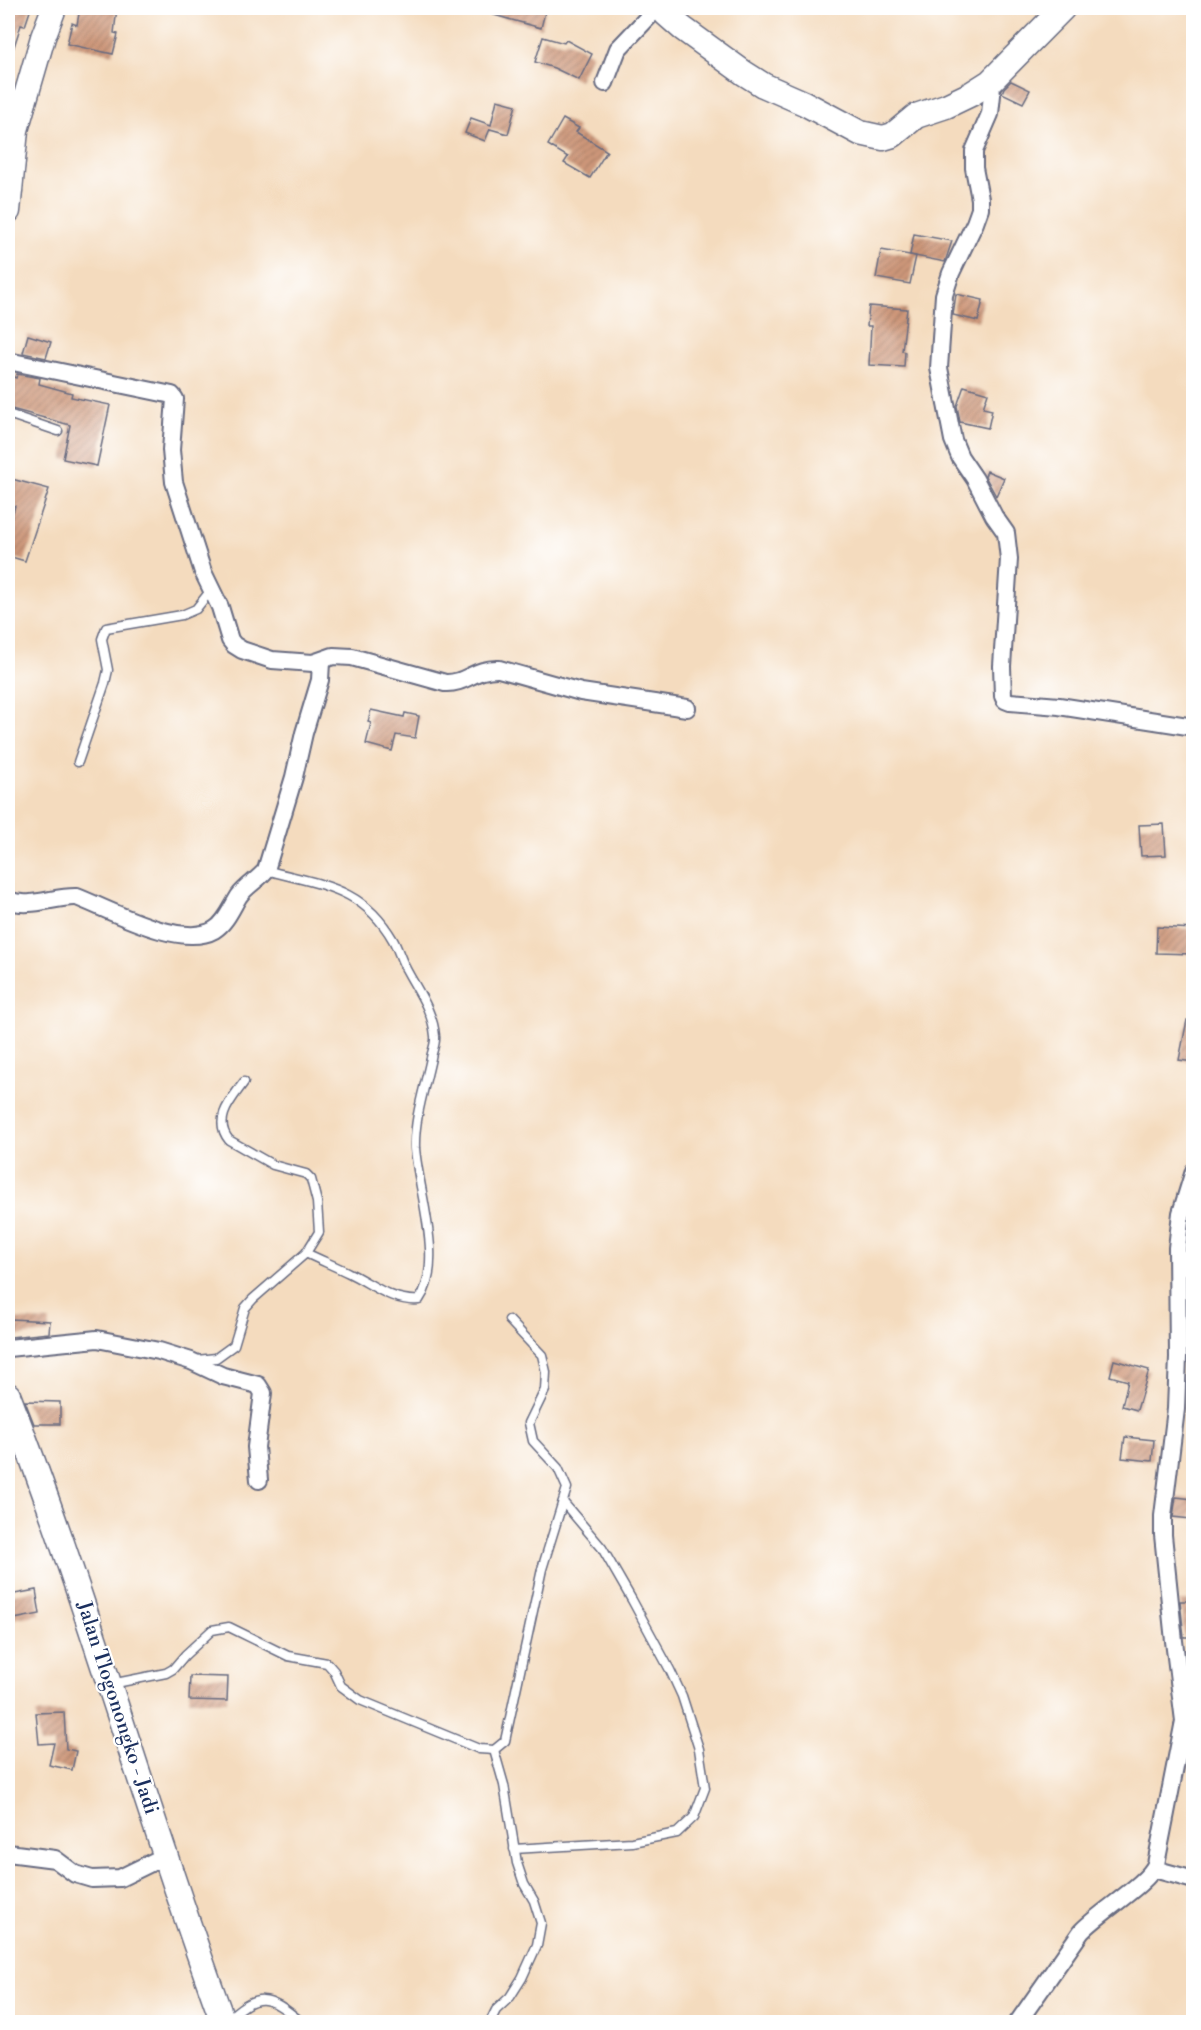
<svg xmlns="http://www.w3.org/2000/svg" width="1201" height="2030" viewBox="0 0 1201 2030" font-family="'Libre Bodoni',serif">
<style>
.building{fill:url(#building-hatch)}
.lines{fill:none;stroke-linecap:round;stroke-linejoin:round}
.lane-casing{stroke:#676b80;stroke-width:11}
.street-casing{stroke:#676b80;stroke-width:20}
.secondary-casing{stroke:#676b80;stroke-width:27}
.lane{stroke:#fff;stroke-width:8}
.street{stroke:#fff;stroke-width:16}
.secondary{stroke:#fff;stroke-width:24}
.labels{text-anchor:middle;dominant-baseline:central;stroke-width:4.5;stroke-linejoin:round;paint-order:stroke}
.street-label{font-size:20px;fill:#1b2f5e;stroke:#fff}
</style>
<defs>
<pattern id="building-hatch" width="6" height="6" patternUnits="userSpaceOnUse" patternTransform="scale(1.5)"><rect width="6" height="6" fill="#ce9779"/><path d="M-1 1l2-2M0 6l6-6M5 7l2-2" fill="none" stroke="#a67c66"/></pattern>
</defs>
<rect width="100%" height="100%" fill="#fff"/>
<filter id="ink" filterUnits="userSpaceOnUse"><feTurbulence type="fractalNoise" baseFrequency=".0167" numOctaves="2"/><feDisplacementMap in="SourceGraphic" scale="12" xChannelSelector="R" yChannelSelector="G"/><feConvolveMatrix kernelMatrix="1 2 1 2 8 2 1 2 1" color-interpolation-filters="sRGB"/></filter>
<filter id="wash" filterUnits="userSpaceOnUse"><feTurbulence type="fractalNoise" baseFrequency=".008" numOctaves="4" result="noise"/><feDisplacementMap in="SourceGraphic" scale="24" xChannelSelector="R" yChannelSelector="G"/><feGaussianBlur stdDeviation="1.35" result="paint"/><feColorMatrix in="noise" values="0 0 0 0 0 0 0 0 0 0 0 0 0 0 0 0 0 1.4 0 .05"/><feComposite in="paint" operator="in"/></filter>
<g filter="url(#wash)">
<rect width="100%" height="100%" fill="#f4dbbe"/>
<g id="blocks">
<g class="building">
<path d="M8 8H31L25 26 21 25 10 59H8Z"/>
<path d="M80 8H117L114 33 118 34 113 54 67 44 72 23 77 25Z"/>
<path d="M483 8H546L541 28 483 12Z"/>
<path d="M543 37 564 43 566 40 592 54 579 80 554 68 535 62Z"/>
<path d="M1011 81 1030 90 1023 103 1002 93 1004 88Z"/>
<path d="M497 100 516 105 508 134 490 129 485 141 465 133 471 118 491 125Z"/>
<path d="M563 119 579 128 576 132 607 151 590 178 564 163 568 157 548 145Z"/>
<path d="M914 234 952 241 945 262 910 255Z"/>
<path d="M881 250 916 256 910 284 876 278Z"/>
<path d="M956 294 983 300 978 321 953 315Z"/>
<path d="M869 306 907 309 902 351 905 352 904 367 869 365 871 326H867Z"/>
<path d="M28 335 51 342 46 358 23 353Z"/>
<path d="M17 374 40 378 39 384 72 393 71 397 110 405 97 466 63 459 70 425 8 408V390L11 376 16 378Z"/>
<path d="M964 386 988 393 983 408 992 410 988 428 960 422 957 406Z"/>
<path d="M987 471 1004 478 996 496 985 476Z"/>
<path d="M8 478 49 489 25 561 8 556V529L15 506 8 503Z"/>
<path d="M371 710 404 717 405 713 419 716 415 738 396 735 392 751 366 744 371 723 368 722Z"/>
<path d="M1164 824 1166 855 1141 856 1139 825Z"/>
<path d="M1157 927 1194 929V954L1156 953Z"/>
<path d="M1187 1020H1194V1062L1179 1060Z"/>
<path d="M11 1319 50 1321 49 1333 10 1337Z"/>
<path d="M1114 1360 1149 1370 1137 1410 1122 1406 1128 1381 1110 1376Z"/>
<path d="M25 1401 60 1402V1424H34Z"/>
<path d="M1125 1437 1154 1440 1152 1461 1122 1458Z"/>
<path d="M1176 1497 1193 1499 1191 1519 1173 1517Z"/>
<path d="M36 1590 40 1614 14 1619 9 1595Z"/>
<path d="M1180 1601H1194V1637H1184Z"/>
<path d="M190 1676 228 1677 227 1701 189 1700Z"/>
<path d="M64 1712 66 1749 76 1751 72 1770 49 1765 54 1743 39 1744 36 1713Z"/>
</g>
</g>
</g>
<g filter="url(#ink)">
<use href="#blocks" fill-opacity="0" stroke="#676b80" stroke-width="1.5"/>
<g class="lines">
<g class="lane-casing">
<g id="lane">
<path d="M8 414 58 431"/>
<path d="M78 762 105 683 108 670 102 639 106 628 182 615 196 609 211 590"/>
<path d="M266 870C320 885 362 886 393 940 398 949 401 960 406 969 417 990 433 1011 435 1036 436 1043 432 1051 431 1058 425 1087 414 1118 415 1148 418 1190 445 1264 419 1300 392 1302 372 1284 349 1273 335 1266 320 1260 306 1253"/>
<path d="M197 1360 216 1358 234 1345 245 1308 253 1299 306 1253 319 1232 317 1202 311 1179 306 1174 273 1165 229 1140C212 1119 232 1099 244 1082"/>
<path d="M111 1684 166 1673 173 1669 185 1655 212 1630 229 1627 288 1656 327 1663 334 1671 341 1686 360 1700 479 1749 494 1750 505 1741 542 1569 567 1488 558 1468 533 1441 529 1423 545 1390 546 1372 542 1355 509 1320"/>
<path d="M514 1849 632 1842 677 1833 694 1817 705 1788 699 1749 682 1696 670 1670 632 1600 602 1548 563 1502"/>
<path d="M225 2022C257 1991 268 1994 301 2022"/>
<path d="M490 2022 496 2010 510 1997 522 1978 537 1945 541 1923 534 1901 524 1884 517 1863 504 1785 494 1750"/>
</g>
</g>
<g class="street-casing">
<g id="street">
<path d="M990 82 992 95 990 114 974 151V168L980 199V209L975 223 951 273 944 295 939 368 953 440 960 457 975 479 994 516 1006 533 1009 559 1002 666 1003 696 1005 700 1010 702 1059 706 1194 727"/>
<path d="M605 83 618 49 657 8"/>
<path d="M8 361 172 395 175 399 171 450 174 482 203 572 220 607 230 640 234 645 242 650 272 660 313 663 333 656 352 657 445 683C466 684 474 668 499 669L581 692 687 708"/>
<path d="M8 900C30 909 54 896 77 897 110 910 181 949 214 930 226 923 232 907 239 896 246 886 258 880 266 870L294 777 304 733 320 680 321 662"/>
<path d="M8 1348 97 1339 159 1351 191 1361 223 1376 258 1385 263 1393 256 1447 259 1480"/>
<path d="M8 1853 55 1859 75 1874 92 1879 120 1878 165 1856"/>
<path d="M1154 1869 1194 1880"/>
<path d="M1018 2022 1081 1932C1098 1913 1149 1883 1156 1864L1184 1721 1174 1641 1163 1535V1516L1176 1409 1178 1357 1177 1248 1181 1213 1194 1171"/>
</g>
</g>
<g class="secondary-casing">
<g id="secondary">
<path d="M663 8 666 14 682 28 744 73 763 85 804 103 860 133 883 138 893 135 916 116 946 106 971 94 990 82 1063 8"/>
<path d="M8 211 16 130 43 37 54 8"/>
<path d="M8 1395C88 1601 147 1815 223 2022"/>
</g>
</g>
<use href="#lane" class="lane"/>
<use href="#street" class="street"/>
<use href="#secondary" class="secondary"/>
</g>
</g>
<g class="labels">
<g class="street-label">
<text transform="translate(117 1708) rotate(72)">Jalan Tlogonongko - Jadi</text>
</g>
</g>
<rect width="1201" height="2030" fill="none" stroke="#fff" stroke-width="30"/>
</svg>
